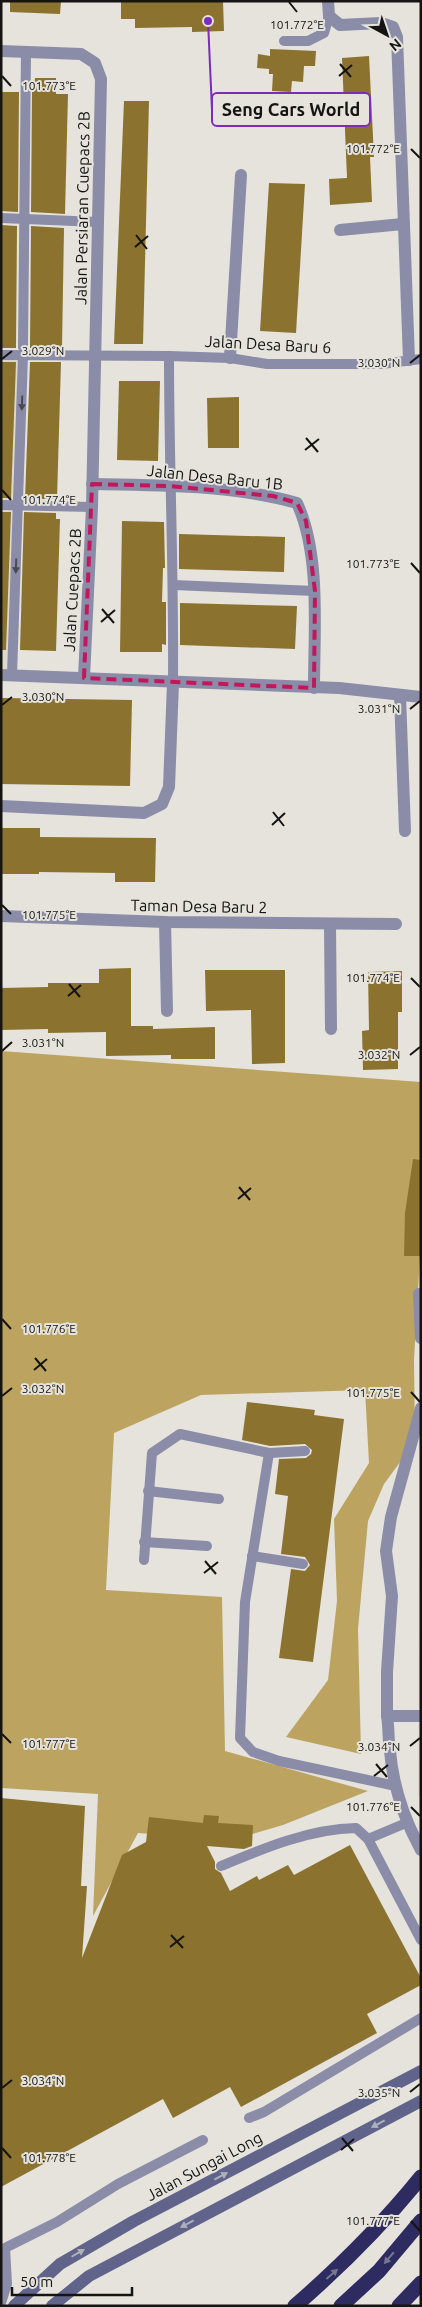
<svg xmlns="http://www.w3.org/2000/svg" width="422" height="2307" viewBox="0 0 422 2307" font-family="Ubuntu,sans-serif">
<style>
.built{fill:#ded9cb}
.forest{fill:#bca460}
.building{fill:#8b732f}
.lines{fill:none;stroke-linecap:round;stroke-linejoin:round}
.lane{stroke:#8a8ca8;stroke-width:10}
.street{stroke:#8a8ca8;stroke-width:12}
.secondary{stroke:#60638a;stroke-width:12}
.highway{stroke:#2d2b60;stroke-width:15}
.oneway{fill:#4a4a56}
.oneway2{fill:#b0b0bb}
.oneway3{fill:#777592}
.marked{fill:none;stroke:#c2185b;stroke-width:4;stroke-dasharray:10 6;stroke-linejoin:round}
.ticks{fill:none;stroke:#151412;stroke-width:2}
.labels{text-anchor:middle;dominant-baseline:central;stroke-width:4;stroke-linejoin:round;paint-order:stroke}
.street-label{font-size:16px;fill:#151412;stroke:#e5e3dc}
.ticks-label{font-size:12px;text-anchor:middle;fill:#151412;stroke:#e5e3dc;stroke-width:4;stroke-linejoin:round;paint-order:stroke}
.leader{fill:none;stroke:#7b2cbf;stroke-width:2}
.callout-dot{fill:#7b2cbf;stroke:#e5e3dc;stroke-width:2}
.callout{fill:#e5e3dc;stroke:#7b2cbf;stroke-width:2}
.callout-label{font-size:18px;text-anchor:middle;font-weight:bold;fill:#151412}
</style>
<rect width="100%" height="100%" fill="#e5e3dc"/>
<g class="built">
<path d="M1 358H20L9 670 1 669Z"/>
<path d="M419 1568H421V1796H418Z"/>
</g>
<path class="forest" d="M1 1051 421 1082 420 1256 414 1360 415 1442 384 1484 368 1521 358 1629 361 1754 286 1737 328 1680 337 1601 334 1519 369 1463 365 1390 201 1395 114 1433 106 1590 222 1597 225 1751 368 1791 283 1825 232 1840 138 1833 93 1916 98 1794 1 1788Z"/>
<g class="building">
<path d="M10 1H61L60 14 10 12Z"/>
<path d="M121 1H223L224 31 192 32V27L135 28V19H121Z"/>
<path d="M270 49 316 51 315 66H304L303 82 292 81 291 92 272 91 273 74H269V69L257 68 258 54 270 56Z"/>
<path d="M369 56 374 157H370L372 202 330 205 329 179 347 178 342 58Z"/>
<path d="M35 78H56V94H68L65 214 31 212 32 92H34Z"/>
<path d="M1 92H19L18 212 1 211Z"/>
<path d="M124 101H149L143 344H114Z"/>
<path d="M269 183 305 184 296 333 260 331Z"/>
<path d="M1 225 17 226 16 348H1Z"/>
<path d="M31 226 64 228 62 348H30Z"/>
<path d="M1 362H16L11 498H1Z"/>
<path d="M30 362H61L57 499H25Z"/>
<path d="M119 381H160L158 461 117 460Z"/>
<path d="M239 397V448H208L207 398Z"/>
<path d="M1 512H11L6 650H1Z"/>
<path d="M24 512 56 513V519H60L56 651 20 650Z"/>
<path d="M122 521 164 522 165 568H163L162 602H166V645L162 644V652H120Z"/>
<path d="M179 534 285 537 284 572 179 569Z"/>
<path d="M180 603 297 606 295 649 180 645Z"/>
<path d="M1 698 132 700 130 786 1 784Z"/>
<path d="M1 828H40V837L156 838 155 882H115V873L39 872V874H1Z"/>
<path d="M131 968V1026H153V1029L215 1027V1059H171V1055L106 1056V1032L48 1033V1029L1 1030V988L48 987V983H99V969Z"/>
<path d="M205 970H285V1063L252 1064 251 1010 206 1011Z"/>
<path d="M402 971V1012H398V1069L363 1070 362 1031 369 1030 368 972Z"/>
<path d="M413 1159 421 1160V1256H404L405 1213Z"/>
<path d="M247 1402 315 1410 314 1415 344 1419 313 1662 279 1658 291 1569 305 1571 310 1565 305 1557 281 1554 288 1496 275 1494 279 1459 306 1458 311 1454 312 1450 305 1444 270 1446 242 1440Z"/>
<path d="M1 1798 85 1806 81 1886H87L82 1958 122 1855 146 1842 149 1817 203 1823 204 1815 219 1816 218 1823 253 1825 252 1846 244 1849 207 1846 215 1862V1869L221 1873 230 1891 257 1876 259 1880 288 1865 294 1875 350 1845 421 1978V1985L367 2014 377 2033 241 2107 230 2087 173 2118 163 2099 1 2187Z"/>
</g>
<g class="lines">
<g class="lane">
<path d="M284 41H308L324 33 329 16"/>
<path d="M1 218 98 222"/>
<path d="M23 347 26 51"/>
<path d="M1 355 169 356 230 358 267 364H382L421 359"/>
<path d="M169 356C169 465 174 574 173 683"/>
<path d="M1 505 92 507"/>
<path d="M174 585 315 591"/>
<path d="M12 675 23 355"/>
<path d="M269 1453 245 1602 240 1738 253 1752 279 1761 396 1786"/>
<path d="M148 1491 219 1499"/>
<path d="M144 1542 207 1546"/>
<path d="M252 1556 303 1564"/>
<path d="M144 1560 152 1453 180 1434 269 1453 305 1451"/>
<path d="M368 1839 406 1823"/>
<path d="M221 1866C264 1848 309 1829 356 1828L368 1839 421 1940"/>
<path d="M249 2118 264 2112 421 2018"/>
<path d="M1 2303 7 2284 5 2248 57 2222 118 2184 203 2140"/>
</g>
<g class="street">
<path d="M328 1 329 16 340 25 381 23 393 27 397 37 409 360"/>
<path d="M1 51 81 54 95 63 101 79 92 507 84 678"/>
<path d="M340 230 403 224"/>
<path d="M230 358 241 175"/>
<path d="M92 484C158 485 234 485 297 503 321 555 314 631 314 688"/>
<path d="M1 675 339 688 421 697"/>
<path d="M400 696 405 831"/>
<path d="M1 806 144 813 162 804 169 787 173 683"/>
<path d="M1 916 165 922 396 924"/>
<path d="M165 922 167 1011"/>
<path d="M330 925 331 1029"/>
<path d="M419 1294 421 1338"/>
<path d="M387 1716V1672L392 1596 386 1551 391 1517 421 1408"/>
<path d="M421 1716H387C389 1728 388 1739 390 1751 393 1786 404 1819 421 1850"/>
</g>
<g class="secondary">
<path d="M14 2306 60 2264 134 2221 421 2071"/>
<path d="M52 2306 89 2276 421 2101"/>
</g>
<g class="highway">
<path d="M295 2306C341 2266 383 2224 421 2177"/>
<path d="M341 2306 379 2271 421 2221"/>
<path d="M399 2306 421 2283"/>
</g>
</g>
<defs><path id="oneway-solid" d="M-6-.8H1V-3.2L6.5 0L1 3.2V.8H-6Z" transform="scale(1.25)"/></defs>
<g class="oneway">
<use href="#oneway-solid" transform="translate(22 403) rotate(92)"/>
<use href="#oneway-solid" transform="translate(16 566) rotate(92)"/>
</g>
<g class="oneway2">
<use href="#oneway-solid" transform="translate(378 2124) rotate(152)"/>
<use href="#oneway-solid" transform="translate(221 2176) rotate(-28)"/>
<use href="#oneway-solid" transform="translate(187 2224) rotate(152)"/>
<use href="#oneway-solid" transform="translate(78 2253) rotate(-30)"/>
</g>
<g class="oneway3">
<use href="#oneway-solid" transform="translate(389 2258) rotate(130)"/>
<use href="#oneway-solid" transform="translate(332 2274) rotate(-41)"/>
</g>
<path class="marked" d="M92 484 169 486 273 496 297 503 306 521 315 591 314 688 84 678Z"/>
<path class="ticks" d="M289 2 297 12M340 64 351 77M2 76 11 86M339 76 352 65M411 149 420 158M136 235 147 249M135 247 148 236M2 359 12 351M410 363 420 355M306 438 318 452M305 450 319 439M2 490 11 500M411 563 420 573M102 609 114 623M101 622 115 610M2 705 12 697M410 709 420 701M273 812 284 826M272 825 285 813M2 905 11 914M411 978 420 987M69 984 80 997M68 996 81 985M2 1051 12 1042M410 1055 420 1047M239 1187 250 1200M238 1199 251 1188M2 1319 11 1329M35 1358 46 1371M34 1370 47 1359M411 1392 420 1402M2 1396 12 1388M205 1561 216 1574M204 1573 218 1562M2 1734 11 1743M410 1746 420 1738M376 1764 387 1777M374 1776 388 1765M411 1807 420 1816M171 1935 183 1948M170 1947 184 1936M2 2088 12 2080M410 2092 420 2084M342 2138 353 2151M2 2148 11 2158M341 2150 354 2139M411 2221 420 2231"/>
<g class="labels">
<g class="street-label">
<text transform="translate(82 208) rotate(-89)">Jalan Persiaran Cuepacs 2B</text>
<text transform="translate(268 344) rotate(3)">Jalan Desa Baru 6</text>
<text transform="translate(215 477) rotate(6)">Jalan Desa Baru 1B</text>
<text transform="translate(72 590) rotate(-87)">Jalan Cuepacs 2B</text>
<text transform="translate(199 906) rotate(1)">Taman Desa Baru 2</text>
<text transform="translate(204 2166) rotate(-28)">Jalan Sungai Long</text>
</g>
</g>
<g class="ticks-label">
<text x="297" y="29">101.772°E</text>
<text x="49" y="90">101.773°E</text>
<text x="373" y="153">101.772°E</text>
<text x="43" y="355">3.029°N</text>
<text x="379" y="367">3.030°N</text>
<text x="49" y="504">101.774°E</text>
<text x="373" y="568">101.773°E</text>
<text x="43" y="701">3.030°N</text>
<text x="379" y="713">3.031°N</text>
<text x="49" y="919">101.775°E</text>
<text x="373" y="982">101.774°E</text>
<text x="43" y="1047">3.031°N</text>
<text x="379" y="1059">3.032°N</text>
<text x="49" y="1333">101.776°E</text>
<text x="43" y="1393">3.032°N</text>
<text x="373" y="1397">101.775°E</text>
<text x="49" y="1748">101.777°E</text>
<text x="379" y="1751">3.034°N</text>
<text x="373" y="1811">101.776°E</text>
<text x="43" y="2085">3.034°N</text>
<text x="379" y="2097">3.035°N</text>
<text x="49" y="2162">101.778°E</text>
<text x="373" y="2225">101.777°E</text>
</g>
<path class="leader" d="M208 21L212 110"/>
<circle class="callout-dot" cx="208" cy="21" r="5"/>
<rect class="callout" x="212" y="93" width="158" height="33" rx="5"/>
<g class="callout-label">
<text x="291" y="116">Seng Cars World</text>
</g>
<rect width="422" height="2307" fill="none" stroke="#151412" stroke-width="5"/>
<g transform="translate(387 35) rotate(140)" stroke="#e5e3dc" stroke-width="4" paint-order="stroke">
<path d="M0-4L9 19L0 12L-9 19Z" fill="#151412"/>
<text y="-8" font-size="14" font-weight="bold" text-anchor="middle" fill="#151412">N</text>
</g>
<path d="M12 2287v8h120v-8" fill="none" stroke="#151412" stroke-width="2.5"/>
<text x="20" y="2287" font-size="15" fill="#151412" stroke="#e5e3dc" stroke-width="4" paint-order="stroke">50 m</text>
</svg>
